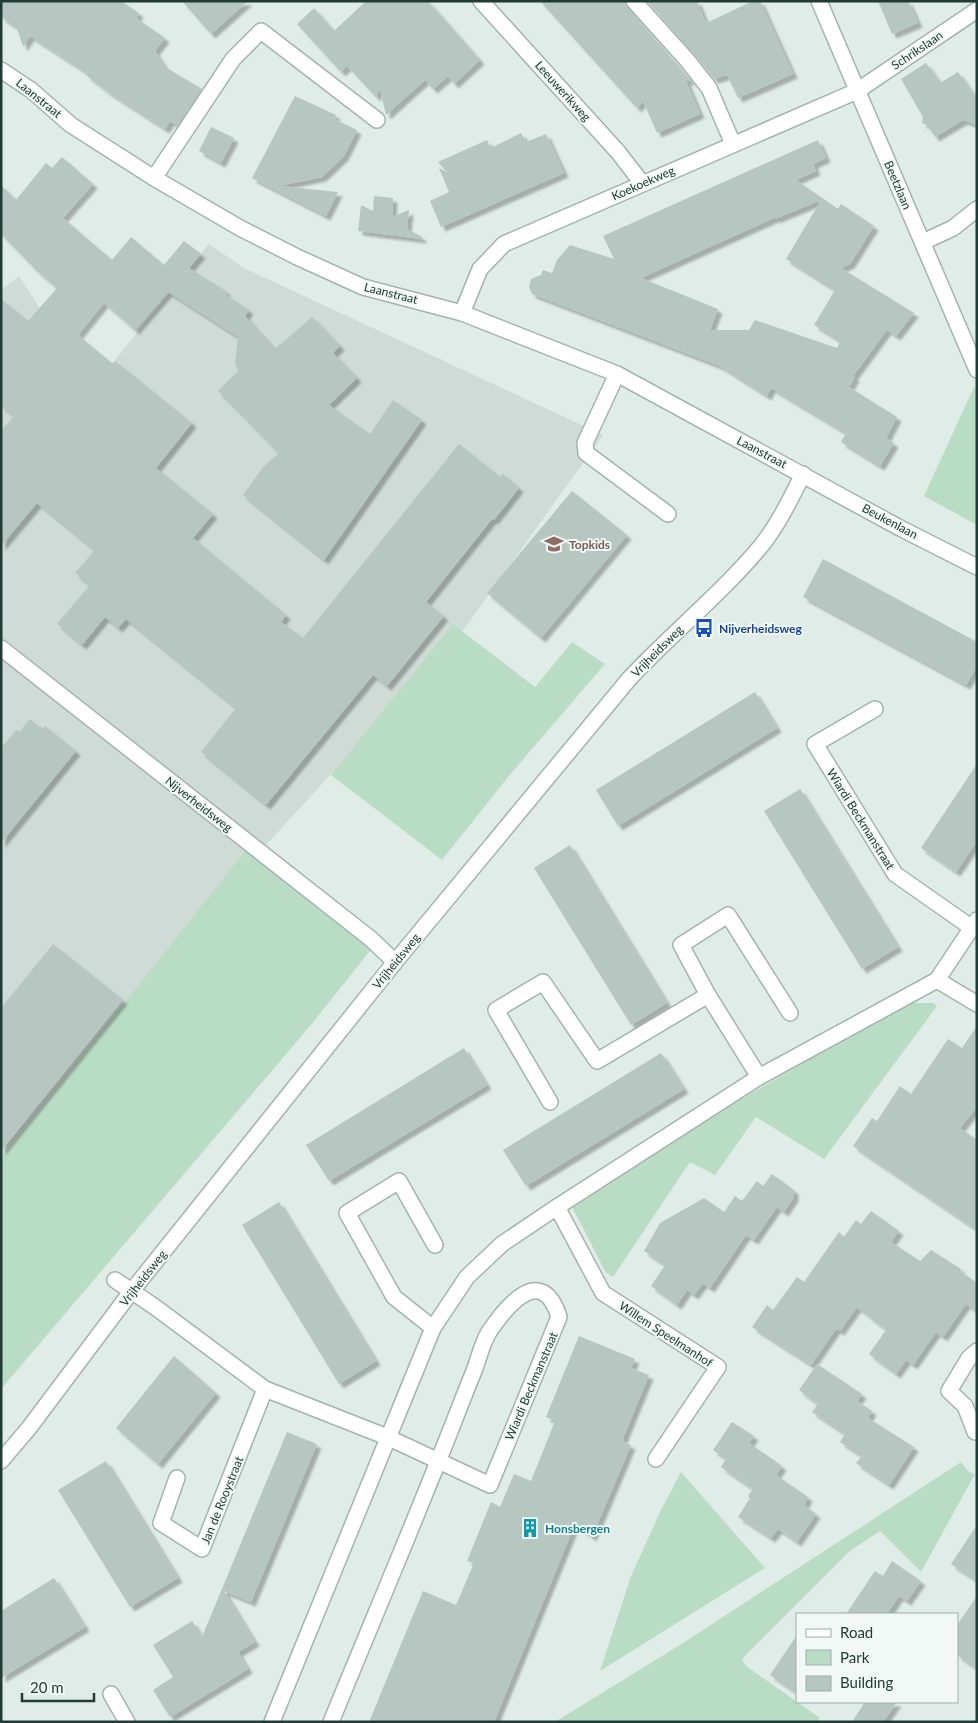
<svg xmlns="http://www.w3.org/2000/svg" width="978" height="1723" viewBox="0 0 978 1723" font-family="Lato,sans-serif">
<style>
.built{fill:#cfdbd6}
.green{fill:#b9ddc4}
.building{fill:#b6c6c0;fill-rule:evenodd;filter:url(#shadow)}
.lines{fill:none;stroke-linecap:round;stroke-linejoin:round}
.service-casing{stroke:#a3b4ae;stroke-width:18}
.minor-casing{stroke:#a3b4ae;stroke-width:18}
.tertiary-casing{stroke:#a3b4ae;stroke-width:18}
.service{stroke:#fff;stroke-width:15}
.minor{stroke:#fff;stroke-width:15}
.tertiary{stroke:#fff;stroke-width:15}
.labels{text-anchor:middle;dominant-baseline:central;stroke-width:4;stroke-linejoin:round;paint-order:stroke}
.street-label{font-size:12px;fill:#213c36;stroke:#f1f8f5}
.education-label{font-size:12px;font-weight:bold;fill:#785e54;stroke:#f1f8f5;text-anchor:start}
.transit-label{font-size:12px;font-weight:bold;fill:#164399;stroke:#f1f8f5;text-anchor:start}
.culture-label{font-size:12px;font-weight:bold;fill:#0d838f;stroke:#f1f8f5;text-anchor:start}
</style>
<defs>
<filter id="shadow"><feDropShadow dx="4.5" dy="4.5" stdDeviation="1" flood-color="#0004"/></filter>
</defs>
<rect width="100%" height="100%" fill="#e0ece7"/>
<path class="built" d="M209 244 244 268 603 435 465 628 244 869 1 1175V290L19 276 69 353 101 377Z"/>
<g class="green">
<path d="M974 387 977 392V525L924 496Z"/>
<path d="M453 624 535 687 572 642 605 664 508 777 442 860 331 775Z"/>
<path d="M246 850 373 947 310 1026 1 1389V1158Z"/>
<path d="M907 1003H933L937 1006 824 1159 756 1117 715 1175 690 1162 613 1277 606 1273 570 1203 724 1109Z"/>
<path d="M961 1462 968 1471 975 1474 921 1572 880 1531 850 1551 742 1659 746 1666 820 1718 818 1722H555L683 1643Z"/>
<path d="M681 1472 765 1568 600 1671 631 1576 660 1512Z"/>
</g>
<g class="building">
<path d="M1 1H121L139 13 136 18 165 38 155 51 165 67 202 89 178 126 170 121 165 129 108 92 86 75 87 73 30 36 23 47 17 28 1 17Z"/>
<path d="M182 1H248L211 34Z"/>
<path d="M366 1H428L480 60 454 84 448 76 433 89 425 80 386 115 380 89 376 97 347 66 341 72 297 24 314 8 334 31Z"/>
<path d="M540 1H625L627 7 691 81H686L700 114 657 133 643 101 637 108Z"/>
<path d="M647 1H697L706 23 753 1H760L793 74 738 98 727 75 714 79 694 54Z"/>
<path d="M878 1H908L918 23 892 34Z"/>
<path d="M926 63 940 83 958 72 974 95 977 96V125L963 120 935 137 927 125 922 123 923 117 901 79Z"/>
<path d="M295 96 336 115 334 119 357 130 344 156 322 177 279 186 338 192 326 216 252 178Z"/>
<path d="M211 127 234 138 221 163 199 151Z"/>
<path d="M521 133 526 142 546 134 564 173 441 227 430 201 449 192 439 168 448 173 438 162 487 140 490 147 492 145 493 147Z"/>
<path d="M818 140 826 158 813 164 816 171 796 180 838 209 841 204 874 226 850 264 841 268 914 313 896 336 887 330 853 376 855 377 849 387 897 417 886 438 894 443 880 466 841 442 846 433 771 388 767 396 720 366 532 294 529 287 531 279 541 275 543 270 552 273 557 260 570 245 614 259 603 236ZM821 200 786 259 835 290 814 325 840 341 837 348 755 320 749 330H710L718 309 641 278 776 217 775 219Z"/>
<path d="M62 157 93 184 63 218 112 260 131 237 164 265 184 241 201 254 189 268 226 291 225 294 249 310 245 316 275 349 312 317 340 346 333 353 357 378 329 405 370 434 393 400 422 420 324 560 243 495 263 467 279 453 218 391 238 371 235 363 238 337 168 292 135 330 104 303 78 335 113 364 115 361 192 423 156 468 213 514 193 538 286 615 281 622 303 638 459 444 500 477 503 474 519 488 494 520 492 519 426 602 444 616 387 686 373 675 266 805 201 752 236 708 126 619 118 628 105 617 82 645 57 624 90 585 75 573 95 550 37 503 1 546V431L14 416 1 406V299L28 321 57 288 37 271 1 234V185L16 200 46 163 52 168Z"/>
<path d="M374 196 393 198 392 217 409 210 407 229 422 237V239L358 231 361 205 373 211Z"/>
<path d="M572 491 627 535 541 638 487 593Z"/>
<path d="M823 559 977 642V666L966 685 803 597Z"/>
<path d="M755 692 777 728 618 826 596 790Z"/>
<path d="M30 719 42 729 45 726 76 751 1 843V748L16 730 19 732Z"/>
<path d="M977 764V841L956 872 921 848Z"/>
<path d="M800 789 898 947 862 969 764 811Z"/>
<path d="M570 845 667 1003 631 1025 534 868Z"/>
<path d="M53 944 123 1000 1 1151V1008Z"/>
<path d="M977 1026V1107L960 1128 977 1140V1230L853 1146 872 1118 877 1121 900 1086 911 1094 948 1039 962 1048Z"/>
<path d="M464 1048 487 1085 329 1181 306 1145Z"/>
<path d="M661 1053 684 1089 526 1186 503 1150Z"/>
<path d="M772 1174 794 1190V1197L784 1212 777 1207 754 1240 746 1235 710 1288 703 1283 694 1295 687 1290 677 1305 651 1286 665 1265 644 1251 660 1223 704 1198 724 1212 735 1196 742 1201 757 1181 763 1186Z"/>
<path d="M279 1202 376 1361 339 1384 242 1225Z"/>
<path d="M871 1211 899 1231 891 1242 920 1261 931 1250 961 1269 960 1271 977 1283V1311L966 1304 943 1337 936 1332 913 1365 906 1360 896 1374 869 1354 886 1330 857 1307 840 1331 836 1329 811 1365 752 1327 767 1305 773 1310 797 1277 804 1282 839 1232 844 1237 856 1220 861 1224Z"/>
<path d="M579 1336 635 1359 631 1368 649 1375 622 1441 631 1445 592 1537 575 1524 494 1722H369L423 1591 456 1605 474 1563 467 1561 491 1502 500 1507 514 1474 531 1481 555 1421 546 1417Z"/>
<path d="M174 1356 216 1393 158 1464 116 1428Z"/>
<path d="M817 1364 862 1394 857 1401 872 1411 868 1418 914 1447 889 1485 856 1463 862 1456 840 1442 845 1434 812 1412 818 1404 799 1390Z"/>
<path d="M732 1422 754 1436 749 1443 782 1466 776 1475 808 1497 804 1505 816 1514 797 1542 778 1529 771 1538 738 1517 750 1498 748 1496 753 1489 721 1467 726 1459 713 1450Z"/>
<path d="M287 1432 317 1444 251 1602 224 1591 255 1642 238 1652 248 1669 170 1717 153 1690 173 1677 153 1645 192 1621 202 1637Z"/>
<path d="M106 1461 178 1578 130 1607 58 1490Z"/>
<path d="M977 1525V1581L951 1564Z"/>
<path d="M892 1561 921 1581 907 1601 899 1596 887 1614H846L875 1571 883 1576Z"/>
<path d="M54 1578 85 1627 1 1678V1611Z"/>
<path d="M977 1596V1669L957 1655V1625Z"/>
<path d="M797 1635V1693L770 1675Z"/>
<path d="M865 1702H897L883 1722H852Z"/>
</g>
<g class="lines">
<g class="service-casing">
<g id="service">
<path d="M634 1 687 60 709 88 733 144"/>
<path d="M857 91 977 10"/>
<path d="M154 178 233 59 261 31 377 120"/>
<path d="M617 374 585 443 586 453 668 514"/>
</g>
</g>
<g class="minor-casing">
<g id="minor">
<path d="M481 1 618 152 642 183"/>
<path d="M819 1 977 370"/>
<path d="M923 242 953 228 977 209"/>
<path d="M462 313 480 269 504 244 857 91"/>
<path d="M1 648 371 939 395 962"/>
<path d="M875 709 815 744 895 874 972 928"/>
<path d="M937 980 977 1004"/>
<path d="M759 1077 708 995 681 945 728 915 790 1013"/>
<path d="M550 1102 496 1010 543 982 597 1061 708 995"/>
<path d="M557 1207 603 1293 718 1367 656 1459"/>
<path d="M115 1280 155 1307 265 1389 387 1437 490 1485 559 1317C542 1263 507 1305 489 1332 482 1343 479 1358 474 1371 462 1400 451 1430 439 1459 404 1547 367 1634 331 1722"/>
<path d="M433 1328 394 1297 347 1213 399 1181 435 1245"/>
<path d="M975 1432 965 1406 949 1391 969 1358 977 1351"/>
<path d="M177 1478 161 1523 202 1549 265 1389"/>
<path d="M111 1694 127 1722"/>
<path d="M272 1722 433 1328 467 1277 502 1244 557 1207 759 1077 937 980 977 920"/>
</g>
</g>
<g class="tertiary-casing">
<g id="tertiary">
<path d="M1 70 31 90 71 125 154 178 240 228 297 257 363 287 462 313 617 374 900 528 977 567"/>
<path d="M1 1461 29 1428 131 1292 395 962 629 679C672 633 721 594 761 546 778 525 791 498 803 474"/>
</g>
</g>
<use href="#service" class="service"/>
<use href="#minor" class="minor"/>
<use href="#tertiary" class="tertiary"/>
</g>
<defs>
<g id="school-bare" transform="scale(1.5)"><path d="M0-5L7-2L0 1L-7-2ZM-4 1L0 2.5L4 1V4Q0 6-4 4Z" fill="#8d6e63" stroke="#f1f8f5" stroke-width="2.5" paint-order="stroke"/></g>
<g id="bus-bare" transform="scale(1.5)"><path d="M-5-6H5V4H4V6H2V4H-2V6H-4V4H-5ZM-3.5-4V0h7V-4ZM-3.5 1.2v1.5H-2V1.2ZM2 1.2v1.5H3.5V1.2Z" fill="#1a4fb4" stroke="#f1f8f5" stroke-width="2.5" paint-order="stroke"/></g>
<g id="building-bare" transform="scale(1.5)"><path d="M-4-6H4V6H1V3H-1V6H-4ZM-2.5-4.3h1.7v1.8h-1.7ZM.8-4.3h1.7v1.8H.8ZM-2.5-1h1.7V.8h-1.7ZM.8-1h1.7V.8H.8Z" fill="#0f9aa8" stroke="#f1f8f5" stroke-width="2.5" paint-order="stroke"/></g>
</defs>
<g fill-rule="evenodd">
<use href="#school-bare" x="554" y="544"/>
<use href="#bus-bare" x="704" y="628"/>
<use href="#building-bare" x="530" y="1528"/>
</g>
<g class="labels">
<g class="street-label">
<text transform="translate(917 50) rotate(-34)">Schrikslaan</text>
<text transform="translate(563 91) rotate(48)">Leeuwerikweg</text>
<text transform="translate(39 98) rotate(39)">Laanstraat</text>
<text transform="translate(643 183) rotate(-24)">Koekoekweg</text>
<text transform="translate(898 185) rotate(67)">Beetzlaan</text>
<text transform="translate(391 293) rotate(14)">Laanstraat</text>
<text transform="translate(762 452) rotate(28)">Laanstraat</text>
<text transform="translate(890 521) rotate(28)">Beukenlaan</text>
<text transform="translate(657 651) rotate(-45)">Vrijheidsweg</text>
<text transform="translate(199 804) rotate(38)">Nijverheidsweg</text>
<text transform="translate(861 819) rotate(58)">Wiardi Beckmanstraat</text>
<text transform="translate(396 961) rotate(-51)">Vrijheidsweg</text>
<text transform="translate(143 1278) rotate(-52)">Vrijheidsweg</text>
<text transform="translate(666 1334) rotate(33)">Willem Speelmanhof</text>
<text transform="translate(531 1386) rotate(-67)">Wiardi Beckmanstraat</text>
<text transform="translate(222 1500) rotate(-68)">Jan de Rooystraat</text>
</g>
<g class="education-label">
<text x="569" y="544">Topkids</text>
</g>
<g class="transit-label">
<text x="719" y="628">Nijverheidsweg</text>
</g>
<g class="culture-label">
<text x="545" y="1528">Honsbergen</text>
</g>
</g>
<rect width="978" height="1723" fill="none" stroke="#213c36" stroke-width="5"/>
<rect x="796" y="1613" width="162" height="90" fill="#f1f8f5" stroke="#9eada9"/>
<rect x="806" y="1629" width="25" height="8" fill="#ffffff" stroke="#9eada9"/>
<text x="840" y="1638" font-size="15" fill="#213c36">Road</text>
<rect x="806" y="1650" width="25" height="15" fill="#b9ddc4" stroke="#9eada9"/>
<text x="840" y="1663" font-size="15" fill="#213c36">Park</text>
<rect x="806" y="1676" width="25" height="15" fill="#b6c6c0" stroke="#9eada9"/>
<text x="840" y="1688" font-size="15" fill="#213c36">Building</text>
<path d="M22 1693v8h72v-8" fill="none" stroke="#213c36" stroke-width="2.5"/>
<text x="30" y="1693" font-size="15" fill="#213c36" stroke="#f1f8f5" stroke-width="4" paint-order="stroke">20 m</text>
</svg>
